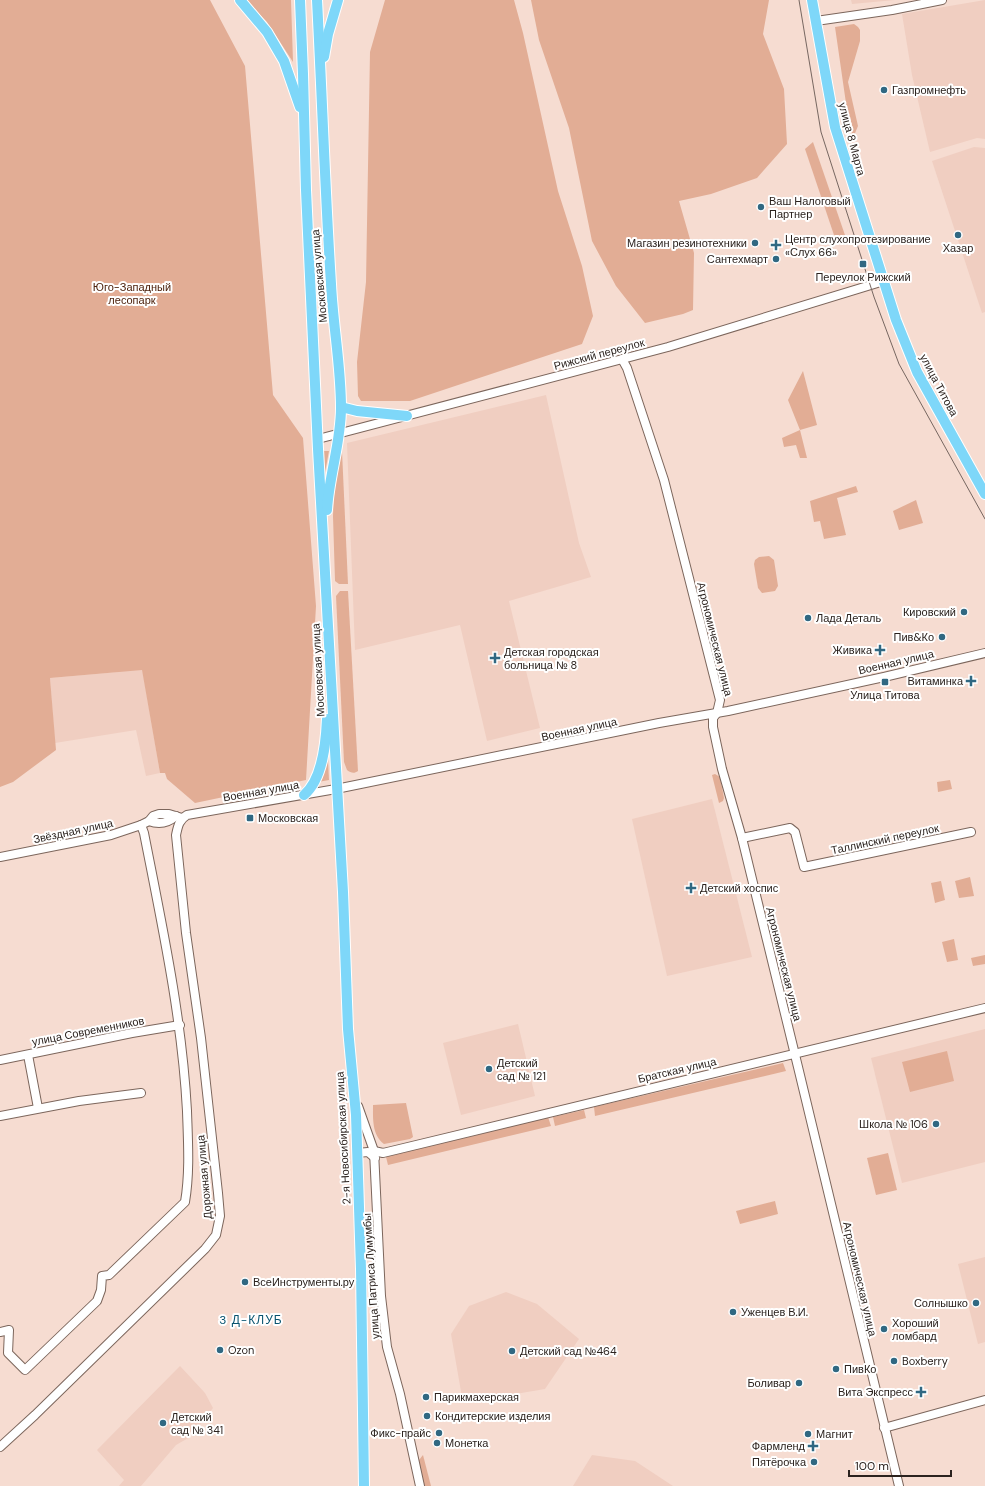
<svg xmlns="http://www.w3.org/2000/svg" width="985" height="1486" viewBox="0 0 985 1486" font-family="'DM Sans',sans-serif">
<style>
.built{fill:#f0cec1}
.green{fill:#e2ad95}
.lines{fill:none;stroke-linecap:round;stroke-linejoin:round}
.minor-casing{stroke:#7c665c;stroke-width:10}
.major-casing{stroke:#fff;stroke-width:12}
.minor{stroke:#fff;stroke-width:8}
.major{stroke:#7ed7f9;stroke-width:10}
.tram{stroke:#766660;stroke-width:1}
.poi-dot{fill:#306882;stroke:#fff;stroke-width:1.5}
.labels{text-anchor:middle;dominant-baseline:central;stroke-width:4;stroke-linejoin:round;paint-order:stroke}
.poi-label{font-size:11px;fill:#2b221e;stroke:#fff;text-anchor:start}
.street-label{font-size:11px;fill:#2b221e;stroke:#fff}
.park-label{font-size:11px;fill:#4c210c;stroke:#fff}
.neighbourhood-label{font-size:12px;letter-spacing:1px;fill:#08536f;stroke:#fff}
</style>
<rect width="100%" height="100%" fill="#f6dcd1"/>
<g class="built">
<path d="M851 0H895L852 4Z"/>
<path d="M985 0V139L977 138 930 152 912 75 902 14Z"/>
<path d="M974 147 985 148V312L982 313 932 161Z"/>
<path d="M546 395 579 543 591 577 509 601 540 728 487 741 460 625 355 650 347 443Z"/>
<path d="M140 656 160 773 146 776 136 730 55 743 50 678 118 672Z"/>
<path d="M712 799 752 957 667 976 632 819Z"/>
<path d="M518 1024 535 1096 461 1115 443 1043Z"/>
<path d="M985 1029V1162L902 1183 871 1058Z"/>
<path d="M985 1257V1342L978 1344 958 1264Z"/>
<path d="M506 1292 537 1304 579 1339 545 1389 463 1403 451 1334 469 1306Z"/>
<path d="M180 1366 205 1393 213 1408 190 1437 176 1445 141 1486H119L124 1480 97 1450Z"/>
<path d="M592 1455 635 1461 673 1486H573Z"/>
</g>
<g class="green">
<path d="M0 0H210L245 66 273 395 303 438 316 606 306 780 195 803 167 779 165 773H160L142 670 50 678 56 750 13 782 0 787Z"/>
<path d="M246 0H291L293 62 267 22Z"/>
<path d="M385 0H514L523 33 558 191 582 266 593 316 582 344 410 401H361L358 396 357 362 366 282 370 52Z"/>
<path d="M531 0H769L763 34 784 89 787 144 757 178 711 194 679 201 694 253 693 310 683 314 645 323 616 286 592 241 569 128 539 40Z"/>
<path d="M854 24 858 27 860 30V41L848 82 858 126 853 138 849 124 835 27Z"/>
<path d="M813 142 847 241 837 244 805 149Z"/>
<path d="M803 371 817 425 800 430 807 458H800L796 445 784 447 782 438 800 430 788 400Z"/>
<path d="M321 451H329L322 489Z"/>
<path d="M342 451 348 584H339L335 581 333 517 334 482Z"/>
<path d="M856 486 858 492 837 498 846 535 824 539 820 521 814 522 810 501Z"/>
<path d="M916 500 923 523 899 530 893 511Z"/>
<path d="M769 556 774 560 778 586 775 591 762 593 758 588 754 564 755 560 759 557Z"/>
<path d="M340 591H348L358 771C354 774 351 773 347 770L344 762 336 596Z"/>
<path d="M328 760 329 780 318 782Z"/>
<path d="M715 774 720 777 724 798 723 801 719 803 712 775Z"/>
<path d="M950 780 952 789 938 792 937 782Z"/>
<path d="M970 877 974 896 959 898 955 881Z"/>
<path d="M941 881 945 900 935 903 931 883Z"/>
<path d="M954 939 958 960 947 962 942 942Z"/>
<path d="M985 955V964L973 966 971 958Z"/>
<path d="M947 1051 954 1081 910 1092 902 1062Z"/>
<path d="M783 1063 786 1071 595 1116 594 1107Z"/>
<path d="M406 1103 413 1137 410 1139 384 1144C372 1135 373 1119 373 1105Z"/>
<path d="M584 1110 586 1118 555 1126 553 1117Z"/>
<path d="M548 1117 551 1126 388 1165 386 1157 387 1155 469 1137Z"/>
<path d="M888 1153 897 1190 876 1195 867 1158Z"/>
<path d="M775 1201 778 1214 740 1224 736 1211Z"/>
<path d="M423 1455 431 1486H424L419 1460Z"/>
</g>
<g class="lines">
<g class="minor-casing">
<g id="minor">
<path d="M816 21 892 10 942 0"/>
<path d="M622 359 627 368 664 480 720 700 717 713 713 718V727L722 769 742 838 798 1067 899 1486"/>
<path d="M318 439 668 347 884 281"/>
<path d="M149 821C159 825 168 823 176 816"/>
<path d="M742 838 790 828 795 832 804 867 971 832"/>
<path d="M0 857 111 835 141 825 149 821 153 816 159 814H169L182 818"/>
<path d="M28 1055 38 1108"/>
<path d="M0 1060 132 1033 180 1025"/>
<path d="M358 1106 374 1151 381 1296 387 1347 400 1394 420 1486"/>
<path d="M0 1116 79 1101 141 1093"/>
<path d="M374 1151 383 1153 985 1008"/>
<path d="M357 1153 368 1152 375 1158"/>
<path d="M0 1332 9 1330 8 1353 25 1370 97 1301 101 1290 102 1276 109 1275 185 1202C190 1172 188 1142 187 1111 182 1017 162 925 144 833L141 825"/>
<path d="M884 1428 985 1400"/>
<path d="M0 1447 35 1415 205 1249 216 1235 220 1216 218 1193 201 1038 186 933 176 835C178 826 179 820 187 815L336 789 659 723 728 711 884 677 985 653"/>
</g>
</g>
<g class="major-casing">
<g id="major">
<path d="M240 0 267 32 284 61 300 107"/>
<path d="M300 0 303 74 306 190 318 449 343 892 348 1029 356 1115 361 1269 364 1486"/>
<path d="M317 0C322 95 325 190 331 284 333 326 341 366 341 408 341 442 329 475 327 510"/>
<path d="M812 0 835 127 896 320 917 372 985 494"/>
<path d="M324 57 328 34 338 0"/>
<path d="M341 407 357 411 407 416"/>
<path d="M304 795C323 779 326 742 327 719"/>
</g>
</g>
<use href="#minor" class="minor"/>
<use href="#major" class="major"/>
<path class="tram" d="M799 0 821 132 874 297 899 364 985 519"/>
</g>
<g class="poi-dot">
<circle cx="884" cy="90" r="4"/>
<circle cx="761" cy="207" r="4"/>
<circle cx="958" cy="235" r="4"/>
<circle cx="755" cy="243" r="4"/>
<path d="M774 239h4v4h4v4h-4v4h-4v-4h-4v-4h4z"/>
<circle cx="776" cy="259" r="4"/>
<rect x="859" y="260" width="8" height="8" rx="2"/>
<circle cx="964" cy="612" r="4"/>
<circle cx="808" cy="618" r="4"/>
<circle cx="942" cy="637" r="4"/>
<path d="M878 644h4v4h4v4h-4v4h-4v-4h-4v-4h4z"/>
<path d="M493 652h4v4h4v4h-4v4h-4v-4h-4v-4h4z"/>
<path d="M969 675h4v4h4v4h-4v4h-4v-4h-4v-4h4z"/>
<rect x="881" y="678" width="8" height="8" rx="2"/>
<rect x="246" y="814" width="8" height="8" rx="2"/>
<path d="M689 882h4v4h4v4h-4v4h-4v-4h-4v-4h4z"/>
<circle cx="489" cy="1069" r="4"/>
<circle cx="936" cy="1124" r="4"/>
<circle cx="245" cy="1282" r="4"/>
<circle cx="976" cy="1303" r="4"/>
<circle cx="733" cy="1312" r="4"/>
<circle cx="884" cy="1329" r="4"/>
<circle cx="220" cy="1350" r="4"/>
<circle cx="512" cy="1351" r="4"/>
<circle cx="894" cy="1361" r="4"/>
<circle cx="836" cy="1369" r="4"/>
<circle cx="799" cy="1383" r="4"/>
<path d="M919 1386h4v4h4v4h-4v4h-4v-4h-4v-4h4z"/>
<circle cx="426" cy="1397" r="4"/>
<circle cx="427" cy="1416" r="4"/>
<circle cx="163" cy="1423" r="4"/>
<circle cx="439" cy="1433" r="4"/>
<circle cx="808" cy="1434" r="4"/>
<circle cx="437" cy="1443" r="4"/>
<path d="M811 1440h4v4h4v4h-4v4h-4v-4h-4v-4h4z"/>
<circle cx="814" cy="1462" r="4"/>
</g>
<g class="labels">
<g class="poi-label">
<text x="892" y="90">Газпромнефть</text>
<text x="769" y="201">Ваш Налоговый<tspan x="769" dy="13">Партнер</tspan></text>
<text x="785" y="239">Центр слухопротезирование<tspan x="785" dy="13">«Слух 66»</tspan></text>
<text x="747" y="243" text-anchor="end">Магазин резинотехники</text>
<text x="958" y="248" text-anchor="middle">Хазар</text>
<text x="768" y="259" text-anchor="end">Сантехмарт</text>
<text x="863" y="277" text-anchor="middle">Переулок Рижский</text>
<text x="956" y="612" text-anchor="end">Кировский</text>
<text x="816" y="618">Лада Деталь</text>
<text x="934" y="637" text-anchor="end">Пив&amp;Ко</text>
<text x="872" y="650" text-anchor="end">Живика</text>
<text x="504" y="652">Детская городская<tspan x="504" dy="13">больница № 8</tspan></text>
<text x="963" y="681" text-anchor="end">Витаминка</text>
<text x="885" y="695" text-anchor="middle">Улица Титова</text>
<text x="258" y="818">Московская</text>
<text x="700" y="888">Детский хоспис</text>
<text x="497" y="1063">Детский<tspan x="497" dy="13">сад № 121</tspan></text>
<text x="928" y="1124" text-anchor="end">Школа № 106</text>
<text x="253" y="1282">ВсеИнструменты.ру</text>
<text x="968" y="1303" text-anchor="end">Солнышко</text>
<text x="741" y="1312">Уженцев В.И.</text>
<text x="892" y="1323">Хороший<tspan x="892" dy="13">ломбард</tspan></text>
<text x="228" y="1350">Ozon</text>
<text x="520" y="1351">Детский сад №464</text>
<text x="902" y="1361">Boxberry</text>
<text x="844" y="1369">ПивКо</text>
<text x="791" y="1383" text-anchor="end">Боливар</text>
<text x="913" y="1392" text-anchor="end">Вита Экспресс</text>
<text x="434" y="1397">Парикмахерская</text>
<text x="435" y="1416">Кондитерские изделия</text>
<text x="171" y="1417">Детский<tspan x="171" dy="13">сад № 341</tspan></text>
<text x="431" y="1433" text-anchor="end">Фикс-прайс</text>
<text x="816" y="1434">Магнит</text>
<text x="445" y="1443">Монетка</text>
<text x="805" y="1446" text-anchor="end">Фармленд</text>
<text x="806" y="1462" text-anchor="end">Пятёрочка</text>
</g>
<g class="street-label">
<text transform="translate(852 139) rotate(75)">улица 8 Марта</text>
<text transform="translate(319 276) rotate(-95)">Московская улица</text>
<text transform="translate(599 354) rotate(-15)">Рижский переулок</text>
<text transform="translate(939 385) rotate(62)">улица Титова</text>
<text transform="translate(715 639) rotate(76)">Агрономическая улица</text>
<text transform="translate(896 662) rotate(-13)">Военная улица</text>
<text transform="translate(318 670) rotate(-93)">Московская улица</text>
<text transform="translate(579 729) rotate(-12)">Военная улица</text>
<text transform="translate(261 791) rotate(-10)">Военная улица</text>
<text transform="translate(73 831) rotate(-12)">Звёздная улица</text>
<text transform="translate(885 839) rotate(-12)">Таллинский переулок</text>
<text transform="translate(784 964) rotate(76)">Агрономическая улица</text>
<text transform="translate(88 1031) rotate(-11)">улица Современников</text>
<text transform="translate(677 1070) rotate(-13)">Братская улица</text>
<text transform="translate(343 1138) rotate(-93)">2-я Новосибирская улица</text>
<text transform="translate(204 1177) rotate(-95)">Дорожная улица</text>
<text transform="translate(371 1276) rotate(-94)">улица Патриса Лумумбы</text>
<text transform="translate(860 1279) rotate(77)">Агрономическая улица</text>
</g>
<g class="park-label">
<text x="132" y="287">Юго-Западный<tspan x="132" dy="13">лесопарк</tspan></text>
</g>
<g class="neighbourhood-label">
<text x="251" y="1320">3 Д-КЛУБ</text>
</g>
</g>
<path d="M849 1470v6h102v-6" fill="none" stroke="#2b221e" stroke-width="2"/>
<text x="855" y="1470" font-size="12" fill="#2b221e" stroke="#ffffff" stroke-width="3" paint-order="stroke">100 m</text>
</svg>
